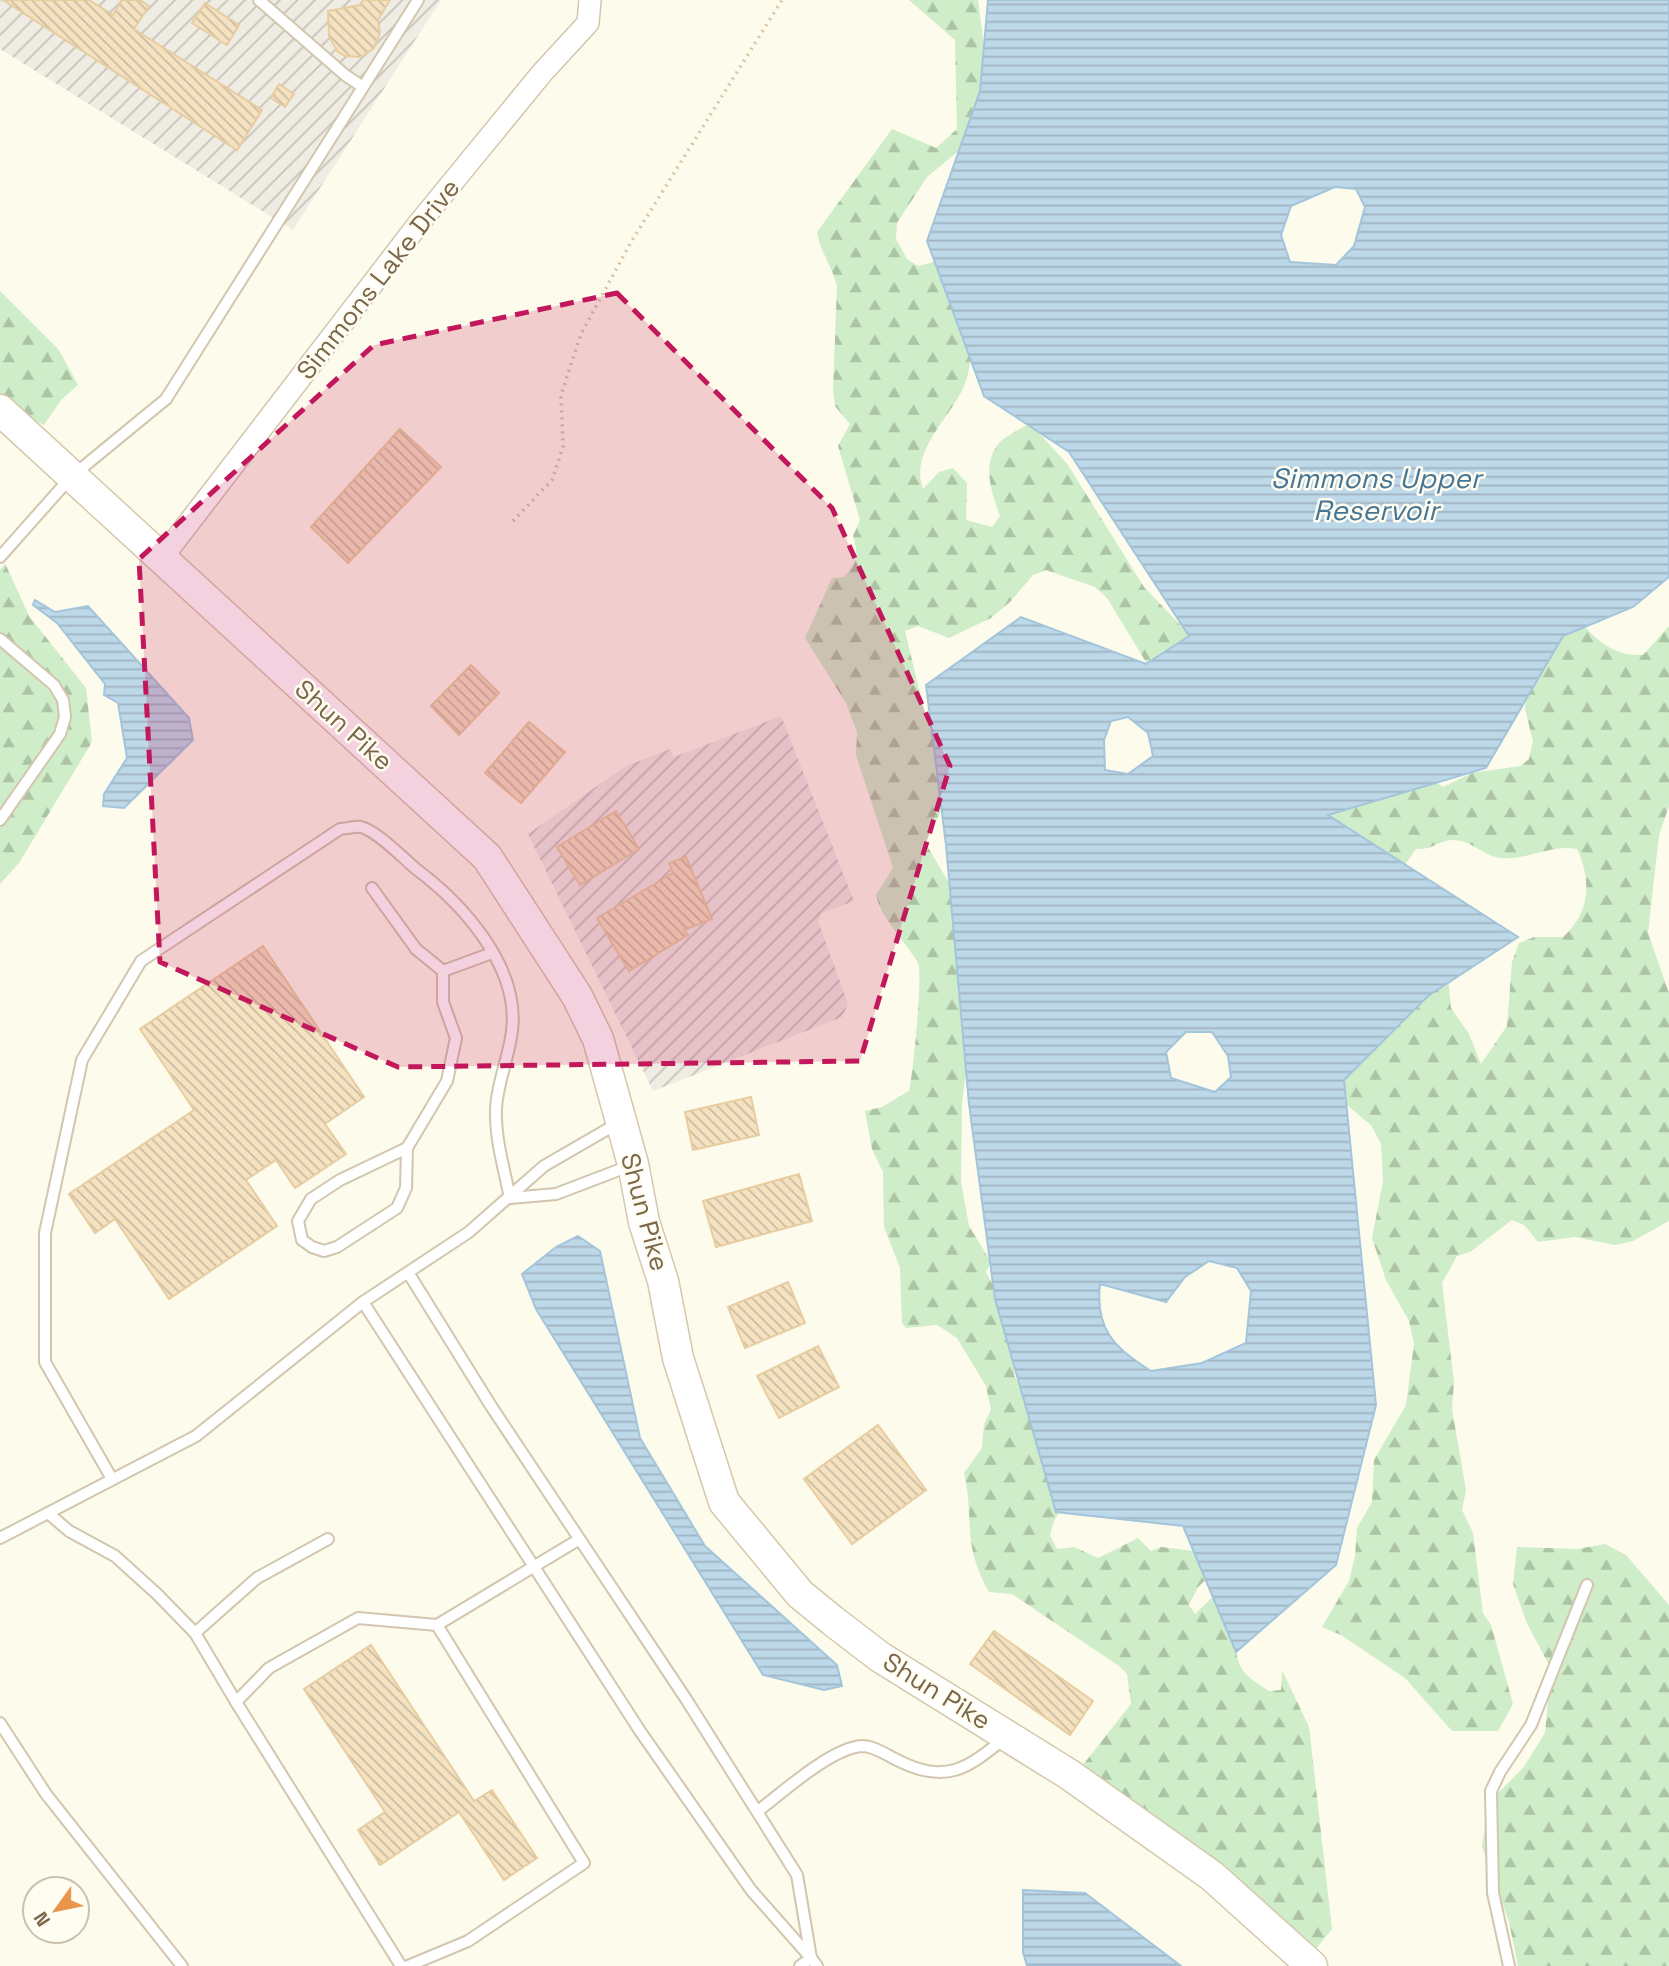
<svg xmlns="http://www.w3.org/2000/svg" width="1669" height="1966" viewBox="0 0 1669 1966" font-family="'Space Grotesk',sans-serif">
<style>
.industrial{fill:url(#industrial-furrows)}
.forest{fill:url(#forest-firs)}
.water{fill:url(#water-rules);stroke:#a3c5db;stroke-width:2;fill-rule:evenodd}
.building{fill:url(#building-back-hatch);stroke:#e8cda1;stroke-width:2}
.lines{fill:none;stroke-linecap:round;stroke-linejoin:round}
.lane-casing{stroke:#d2c6af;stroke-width:14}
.street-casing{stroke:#d2c6af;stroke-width:24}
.secondary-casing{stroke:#d5c8ad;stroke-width:33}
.path{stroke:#dac6a3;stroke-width:3.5;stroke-dasharray:2 5;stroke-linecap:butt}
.lane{stroke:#fff;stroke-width:10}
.street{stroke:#fff;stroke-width:21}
.secondary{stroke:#fff;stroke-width:30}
.marked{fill:#c2185b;fill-opacity:0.2;stroke:#c2185b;stroke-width:5;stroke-dasharray:14 9;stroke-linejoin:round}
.labels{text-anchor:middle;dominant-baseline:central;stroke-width:5;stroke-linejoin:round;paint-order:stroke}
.street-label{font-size:26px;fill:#7b684b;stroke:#fffdf2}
.water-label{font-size:28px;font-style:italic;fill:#467696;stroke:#fffdf2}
</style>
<defs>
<pattern id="industrial-furrows" width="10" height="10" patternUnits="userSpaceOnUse" patternTransform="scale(1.75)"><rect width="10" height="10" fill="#efece3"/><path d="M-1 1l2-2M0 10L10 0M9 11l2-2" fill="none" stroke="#c7c3ba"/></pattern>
<pattern id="forest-firs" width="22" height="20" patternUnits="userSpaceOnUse" patternTransform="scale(1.75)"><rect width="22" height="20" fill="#ceedc8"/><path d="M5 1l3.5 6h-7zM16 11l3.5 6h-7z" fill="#acc4a4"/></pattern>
<pattern id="water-rules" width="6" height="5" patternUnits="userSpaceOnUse" patternTransform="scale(1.75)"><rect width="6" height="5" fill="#bdd8e9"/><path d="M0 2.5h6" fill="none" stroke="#9fb3bf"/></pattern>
<pattern id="building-back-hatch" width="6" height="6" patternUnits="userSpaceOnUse" patternTransform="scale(1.75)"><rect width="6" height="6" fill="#f4e2c1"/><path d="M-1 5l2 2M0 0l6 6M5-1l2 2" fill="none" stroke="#cbbb9f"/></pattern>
</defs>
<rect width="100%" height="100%" fill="#fdfbeb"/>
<g class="industrial">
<path d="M0 0H441L293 230 0 49Z"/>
<path d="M781 716 854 901 822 913 818 921 848 1004 842 1017 653 1091 528 834 626 766 670 749 674 757Z"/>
</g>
<g class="forest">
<path d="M909 0H978L988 76 973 139 927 177 897 223 896 239 907 259 918 266 945 259C957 297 978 339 967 378 956 415 908 448 923 489L939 472 953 468 967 483 966 520 992 527 1000 516C992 493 980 463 1001 441 1009 434 1021 429 1030 423L1068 465 1144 587 1186 631 1193 654 1157 680 1107 598 1095 587 1046 570 1033 575 1011 601 991 618 949 638 918 626 905 631 925 714 948 741 959 776 925 842 949 883 970 1043 962 1103 961 1182 969 1226 991 1262 986 1272 1015 1328 1007 1346 1016 1360 1014 1375 1075 1484 1054 1521 1050 1535 1057 1549 1074 1547 1098 1558 1138 1538 1151 1551 1161 1547 1194 1551 1248 1541 1198 1587 1189 1605 1195 1614 1220 1590 1230 1604 1220 1615 1235 1632C1236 1667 1239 1672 1269 1691L1281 1690 1282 1670 1309 1727 1332 1929 1306 1961 1075 1775 1131 1704 1127 1674 1119 1666 1012 1594 989 1592C961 1542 975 1521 964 1473L982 1448 984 1424 991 1410 986 1386 957 1338 937 1325 906 1328 902 1323 900 1268 884 1227 883 1172 872 1149 865 1111 882 1107 909 1091C913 1077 923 972 918 963 904 939 883 922 876 895L893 868 856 755 857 732 846 703 805 638 832 578 844 577C857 563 859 554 853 536L860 520 838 446 850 424 835 406 833 390 837 286C832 266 820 251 817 232L892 129 936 148 957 129 955 40Z"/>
<path d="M0 291 59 350 78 385 61 400 44 425 0 402Z"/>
<path d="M5 563 29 616 86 688 92 742 19 863 0 884V570Z"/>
<path d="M1570 610C1591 634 1609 657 1643 655L1669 626V806L1659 835 1648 933 1669 993V1221L1633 1241 1615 1245 1575 1237 1538 1242 1524 1225 1512 1220 1470 1252 1457 1256 1442 1283 1454 1382 1452 1409 1466 1490 1462 1510 1473 1533 1483 1613 1491 1625 1513 1704 1498 1731H1452L1405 1678 1341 1635 1322 1627 1349 1581 1355 1556 1357 1528 1372 1502 1374 1460 1406 1405 1414 1344 1409 1321 1386 1280 1372 1238 1383 1181 1381 1144 1371 1125 1343 1102 1338 1073 1445 948 1451 1008 1469 1034 1481 1064 1507 1026 1512 962 1519 943 1534 937H1563C1590 913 1592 881 1577 849 1553 844 1527 860 1502 858 1484 857 1471 839 1452 840 1440 840 1433 850 1416 849L1400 872 1329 816 1322 787 1414 767 1443 787 1472 773 1520 766 1529 759 1533 741 1525 709 1528 681Z"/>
<path d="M1605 1544 1626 1555 1669 1605V1966H1518L1509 1922 1482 1846 1489 1802 1523 1768 1545 1733 1551 1669 1526 1621 1513 1584 1517 1547 1577 1549Z"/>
</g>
<g class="water">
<path d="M988 0H1669V577L1633 607 1563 636 1486 768 1328 815 1518 937 1428 996 1344 1080 1376 1405 1336 1565 1236 1652 1183 1526 1056 1512 995 1299 969 1104 946 845 926 685 1021 617 1146 664 1189 636 1069 452 984 396 927 241 980 91ZM1335 187 1356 189 1365 207 1354 246 1336 265 1290 262 1281 235 1291 206ZM1128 717 1148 733 1153 756 1128 774 1105 770 1104 740 1111 721ZM1186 1032H1212L1228 1056 1231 1077 1215 1092 1171 1078 1166 1052ZM1209 1261 1237 1268 1251 1291 1246 1343 1202 1363 1151 1371C1114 1348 1095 1329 1100 1284L1166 1302 1185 1277Z"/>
<path d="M35 600 55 612 88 606 189 718 193 740 124 808 103 806 104 794 127 758 118 703 104 695 105 684 57 623 33 605Z"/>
<path d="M578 1236 600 1251 640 1438 705 1546 837 1665 842 1686 824 1690 763 1675 536 1309 522 1274 556 1247Z"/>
<path d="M1023 1890 1085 1893 1181 1966H1027L1023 1952Z"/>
</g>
<g class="building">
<path d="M3 0H89L113 15 122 0H140L149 6 134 29 262 110 237 150Z"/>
<path d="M363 0H390L378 20 380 33 374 48 361 57 345 56 338 52 329 37 328 11 360 5Z"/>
<path d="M205 3 239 25 227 45 192 23Z"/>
<path d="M279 84 294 94 285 107 271 98Z"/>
<path d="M400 429 441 467 348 563 311 527Z"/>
<path d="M471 665 499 693 459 735 431 706Z"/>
<path d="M529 722 565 752 521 803 485 773Z"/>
<path d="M616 811 639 849 580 885 557 847Z"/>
<path d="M686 857 712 919 684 930 688 935 629 971 597 918 673 873 669 863Z"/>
<path d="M263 946 364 1097 325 1124 346 1154 295 1188 276 1160 246 1180 277 1226 169 1299 115 1219 95 1233 69 1194 194 1110 140 1029Z"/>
<path d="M751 1097 759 1135 693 1150 685 1112Z"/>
<path d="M799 1174 812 1221 716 1247 703 1201Z"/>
<path d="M788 1282 805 1323 745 1348 728 1307Z"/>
<path d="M818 1346 839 1387 779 1418 757 1376Z"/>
<path d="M878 1425 926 1490 852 1544 804 1479Z"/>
<path d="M994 1631 1093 1701 1070 1735 970 1664Z"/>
<path d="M371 1645 474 1801 492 1790 537 1858 504 1880 459 1812 380 1865 358 1830 385 1812 304 1689Z"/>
</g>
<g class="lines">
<g class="lane-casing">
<g id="lane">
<path d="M259 0 345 75 363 87"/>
<path d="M0 557 71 477 166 399 418 0"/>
<path d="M0 639 54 685 63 700 65 717 60 734 0 820"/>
<path d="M372 888 416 949 443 971"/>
<path d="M407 1148 340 1180 311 1199 298 1221 302 1240 312 1247 324 1251 337 1247 397 1208 406 1188 407 1148 447 1081 456 1038 443 1002V971L492 953"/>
<path d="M510 1198 556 1194 632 1165"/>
<path d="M363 1302 640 1731 751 1890 811 1958 797 1875 686 1699 491 1406 409 1274"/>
<path d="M112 1479 45 1362V1233L82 1060 141 961 340 829C346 829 355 826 361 827 377 831 403 858 416 869 463 904 520 967 512 1031 509 1057 497 1083 496 1109 495 1139 504 1168 510 1198"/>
<path d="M48 1513 69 1531 115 1556 157 1594 195 1633 236 1702"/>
<path d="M0 1538 196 1436 363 1302 469 1232 544 1166 620 1122"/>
<path d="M437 1625 578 1540"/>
<path d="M195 1633 257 1578 328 1539"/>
<path d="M0 1723 46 1794 182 1966"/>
<path d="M758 1811C783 1792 831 1748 862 1746 874 1746 887 1755 897 1760 946 1785 967 1769 1006 1737"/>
<path d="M401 1966 236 1702 269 1668 358 1618 437 1625 584 1863 468 1941 408 1966"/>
<path d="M800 1966 811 1958 817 1966"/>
<path d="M1509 1966 1493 1893 1491 1791 1500 1772 1531 1725 1587 1585"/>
</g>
</g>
<g class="street-casing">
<path id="street" d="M161 559 420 222 542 73 588 23 590 0"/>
</g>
<g class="secondary-casing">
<path id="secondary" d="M0 410 487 857 577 996 598 1039 633 1164 644 1222 663 1281 678 1358 724 1502 800 1594 833 1621 880 1657 1070 1775 1212 1876 1312 1966"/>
</g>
<path class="path" d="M513 521 552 480 563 447 561 395 581 334 631 242 782 0"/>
<use href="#lane" class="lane"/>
<use href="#street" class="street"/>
<use href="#secondary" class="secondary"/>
</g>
<path class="marked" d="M617 293 832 508 950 766 860 1061 398 1067 160 962 139 559 374 345Z"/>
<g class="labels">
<g class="street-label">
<text transform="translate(378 279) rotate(-52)">Simmons Lake Drive</text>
<text transform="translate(344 725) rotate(42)">Shun Pike</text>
<text transform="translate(645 1212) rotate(75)">Shun Pike</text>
<text transform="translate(937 1691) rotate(32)">Shun Pike</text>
</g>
<g class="water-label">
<text x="1376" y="478">Simmons Upper<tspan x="1376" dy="32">Reservoir</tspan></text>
</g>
</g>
<g transform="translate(56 1910) rotate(237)"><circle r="33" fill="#fffdf2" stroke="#cac1af" stroke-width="2"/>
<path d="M0-5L12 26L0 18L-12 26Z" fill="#eb954c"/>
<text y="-10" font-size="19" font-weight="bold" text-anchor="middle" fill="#7b684b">N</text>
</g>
</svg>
